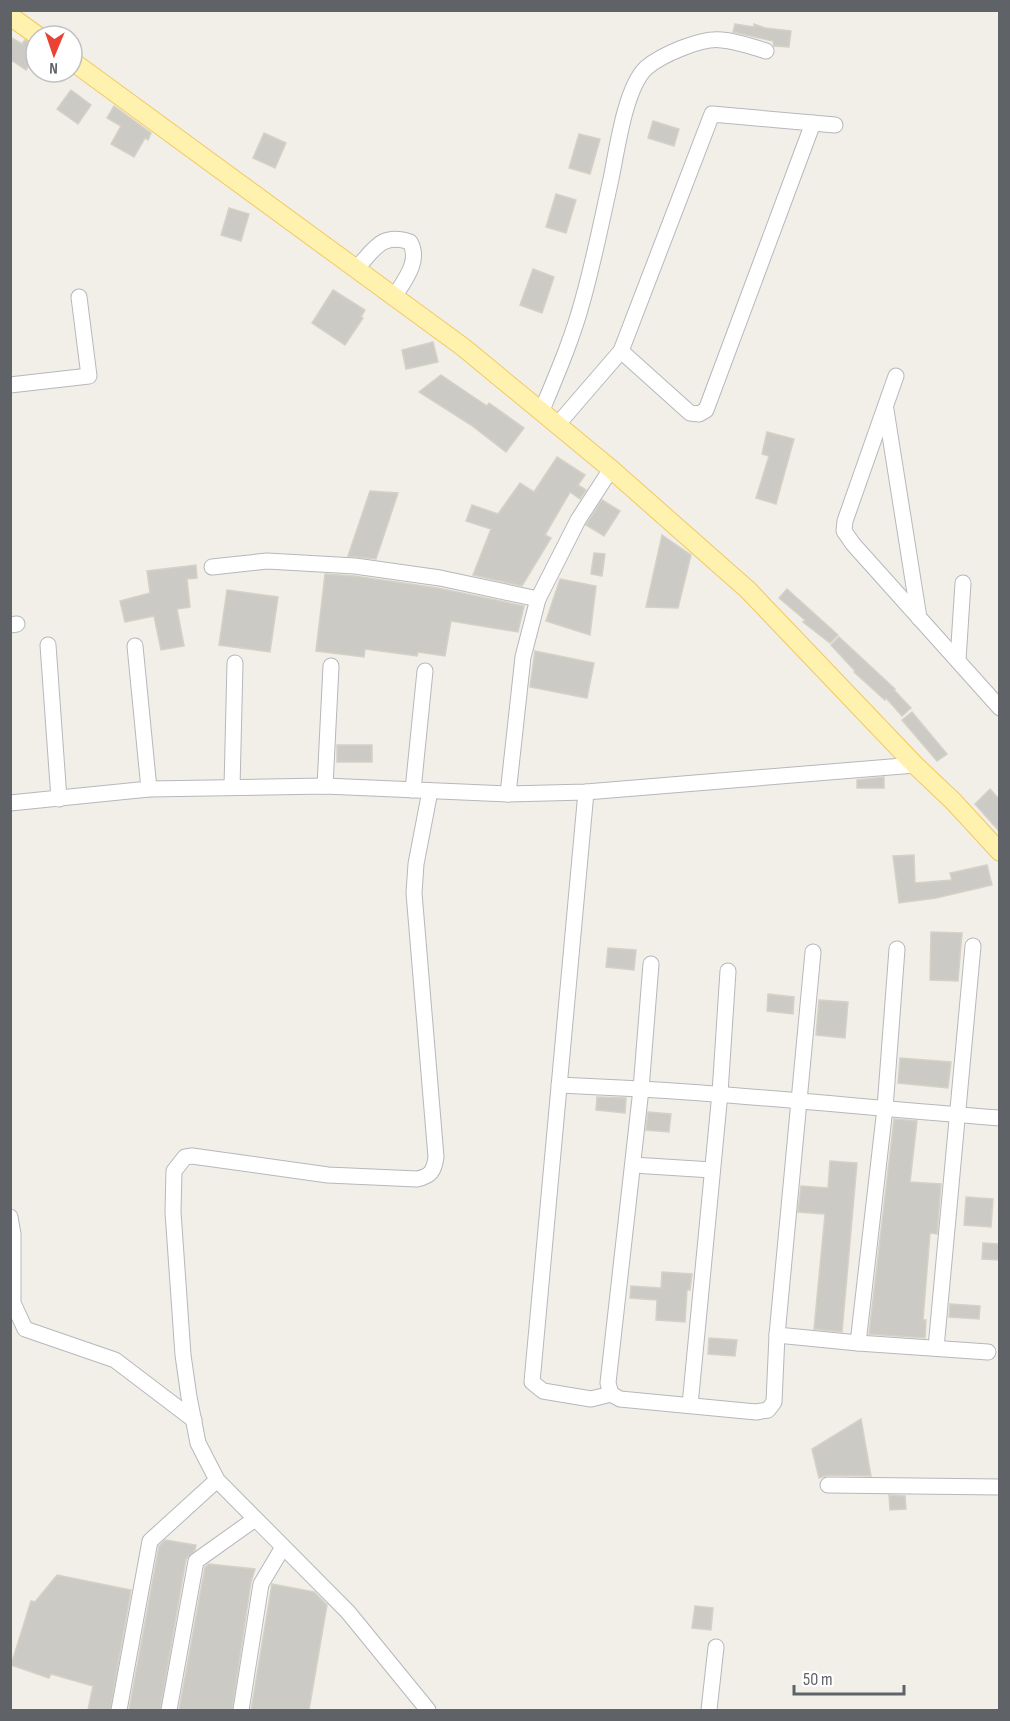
<svg xmlns="http://www.w3.org/2000/svg" width="1010" height="1721" viewBox="0 0 1010 1721" font-family="'Sofia Sans Condensed',sans-serif">
<style>
.building{fill:#cccac5;stroke:#d6d1c6;stroke-width:1.5}
.lines{fill:none;stroke-linecap:round;stroke-linejoin:round}
.minor-casing{stroke:#b5b8bc;stroke-width:17}
.major-casing{stroke:#f2c960;stroke-width:20}
.minor{stroke:#fff;stroke-width:15}
.major{stroke:#fff2af;stroke-width:18}
</style>
<rect width="100%" height="100%" fill="#f1efe8"/>
<g class="building">
<path d="M735 24 754 27V24L765 28 791 31 789 47 774 46 773 41 733 32Z"/>
<path d="M10 37 22 44 25 40 36 47V66L31 63 26 70 10 59Z"/>
<path d="M71 90 91 105 78 124 57 109Z"/>
<path d="M114 106 151 133 148 140 145 138 134 157 111 144 121 126 107 118Z"/>
<path d="M653 121 679 129 674 146 648 138Z"/>
<path d="M264 133 286 143 275 168 253 158Z"/>
<path d="M579 134 600 139 590 174 569 168Z"/>
<path d="M556 194 576 200 566 233 546 227Z"/>
<path d="M229 208 249 214 241 241 221 235Z"/>
<path d="M533 269 554 277 542 313 520 305Z"/>
<path d="M333 290 365 310 361 317 363 318 345 345 312 323Z"/>
<path d="M433 342 438 362 406 369 402 350Z"/>
<path d="M441 375 487 406 489 403 524 428 506 452 471 425 419 392Z"/>
<path d="M767 432 794 439 776 504 756 498 769 456 762 454Z"/>
<path d="M557 457 585 475 578 485 586 490 580 499 570 492 545 535 551 538 522 586 473 575 491 529 466 521 472 505 498 514 520 483 534 492Z"/>
<path d="M370 491 398 493 376 559 348 556Z"/>
<path d="M602 500 620 511 604 536 586 525Z"/>
<path d="M662 535 691 555 678 608 646 607Z"/>
<path d="M594 553 605 554 602 576 591 574Z"/>
<path d="M196 565 197 578 187 579 190 607 177 609 184 646 161 650 154 616 125 622 120 601 150 593 147 571Z"/>
<path d="M325 574 354 576 438 588 524 606 518 632 451 621 445 656 418 652 417 656 365 649 364 657 316 651Z"/>
<path d="M560 579 596 586 590 635 546 621Z"/>
<path d="M787 589 838 635 830 643 803 622 805 620 779 598Z"/>
<path d="M227 590 278 597 270 652 219 645Z"/>
<path d="M839 637 895 689 894 690 911 708 902 716 886 698 885 700 854 672 855 671 831 645Z"/>
<path d="M535 651 594 663 587 698 530 687Z"/>
<path d="M912 712 947 754 937 761 902 720Z"/>
<rect x="337" y="745" width="35" height="17"/>
<path d="M884 777V788H857V780Z"/>
<path d="M990 789 999 799V831L975 804Z"/>
<path d="M914 855 915 883 952 880 950 873 987 865 992 885 936 898 899 903 893 856Z"/>
<path d="M931 932 962 933 958 981 930 980Z"/>
<path d="M608 948 636 950 634 970 606 967Z"/>
<path d="M768 994 794 997 793 1014 767 1011Z"/>
<path d="M819 1000 848 1002 845 1038 816 1035Z"/>
<path d="M900 1058 951 1062 948 1088 898 1083Z"/>
<path d="M597 1097 626 1098 625 1113 596 1110Z"/>
<path d="M648 1112 671 1114 669 1132 646 1130Z"/>
<path d="M894 1119 917 1121 910 1182 941 1184 937 1234 930 1233 923 1320H926L925 1338 869 1334Z"/>
<path d="M830 1161 857 1163 842 1332 814 1329 825 1214 798 1212 801 1186 828 1188Z"/>
<path d="M966 1197 993 1199 991 1227 964 1225Z"/>
<path d="M983 1243 999 1244V1260L982 1259Z"/>
<path d="M662 1272 692 1274 690 1290H687L685 1322 656 1320 657 1300 630 1298 631 1286 661 1288Z"/>
<path d="M950 1304 980 1306 979 1319 949 1317Z"/>
<path d="M709 1338 737 1340 735 1356 708 1354Z"/>
<path d="M861 1419 871 1476 828 1475 819 1478 812 1449Z"/>
<path d="M889 1495 905 1496 906 1509 890 1510Z"/>
<path d="M165 1540 196 1545 195 1550 186 1559 160 1710H129L159 1546Z"/>
<path d="M209 1564 255 1569 251 1582 232 1710H179L205 1567Z"/>
<path d="M57 1575 131 1590 110 1710H88L93 1686 51 1674 49 1678 11 1665 31 1601 35 1602Z"/>
<path d="M272 1584 314 1592 327 1605 309 1710H251Z"/>
<path d="M695 1606 713 1608 711 1630 692 1628Z"/>
</g>
<g class="lines">
<g class="minor-casing">
<g id="minor">
<path d="M356 269C374 250 381 232 410 242 421 261 404 281 394 297"/>
<path d="M621 351 690 413 699 414 706 410 813 123"/>
<path d="M896 376 845 521 844 531 853 544 1000 708"/>
<path d="M10 385 89 376 79 297"/>
<path d="M542 410C557 374 573 337 583 299 594 260 602 219 611 179 617 150 625 88 646 68 661 55 702 37 722 40 737 41 752 47 766 51"/>
<path d="M886 410 919 618"/>
<path d="M558 424 621 351 712 114 835 125"/>
<path d="M212 567 267 561 355 566 440 578 538 599 523 657 508 794"/>
<path d="M538 599 578 520 611 469"/>
<path d="M10 625 17 624"/>
<path d="M48 645 59 799"/>
<path d="M958 660 963 583"/>
<path d="M325 786 331 666"/>
<path d="M232 787 235 663"/>
<path d="M149 789 325 786 508 794 586 792 915 765"/>
<path d="M413 790 425 671"/>
<path d="M586 792 532 1382 543 1391 591 1399 611 1394"/>
<path d="M10 803 149 789 135 646"/>
<path d="M813 952 777 1335 774 1402 768 1410 756 1412 620 1399 611 1394 608 1383 641 1089C761 1096 880 1109 1000 1118"/>
<path d="M559 1085 641 1089 651 964"/>
<path d="M633 1165 712 1170"/>
<path d="M10 1217 13 1234V1303L25 1329 115 1360 194 1420"/>
<path d="M777 1335 858 1343 885 1108 897 949"/>
<path d="M858 1343 988 1352"/>
<path d="M936 1348 973 946"/>
<path d="M690 1405 720 1093 728 971"/>
<path d="M828 1485 1000 1487"/>
<path d="M119 1710 150 1541 217 1480"/>
<path d="M169 1710 196 1561 255 1519"/>
<path d="M241 1710 261 1584 283 1547"/>
<path d="M428 1710 348 1612 217 1480 198 1443 189 1397 183 1355 173 1212 174 1171 185 1157 192 1156 328 1175 417 1179C431 1176 434 1171 436 1157L414 893 416 864 430 791"/>
<path d="M709 1710 716 1647"/>
</g>
</g>
<g class="major-casing">
<g id="major">
<path d="M10 16 38 36"/>
<path d="M72 61 463 347 611 469 748 590 915 765 953 801 1000 852"/>
</g>
</g>
<use href="#minor" class="minor"/>
<use href="#major" class="major"/>
</g>
<rect width="1010" height="1721" fill="none" stroke="#5f6368" stroke-width="24"/>
<g transform="translate(54 54) rotate(182)"><circle r="28" fill="#ffffff" stroke="#bfc1c3" stroke-width="1.5"/>
<path d="M0-4.5L10 22L0 15L-10 22Z" fill="#ea4335"/>
<text y="-9" font-size="16" font-weight="bold" text-anchor="middle" fill="#5f6368">N</text>
</g>
<path d="M794 1685v9h110v-9" fill="none" stroke="#5f6368" stroke-width="3"/>
<text x="803" y="1685" font-size="18" fill="#5f6368" stroke="#ffffff" stroke-width="4.5" paint-order="stroke">50 m</text>
</svg>
